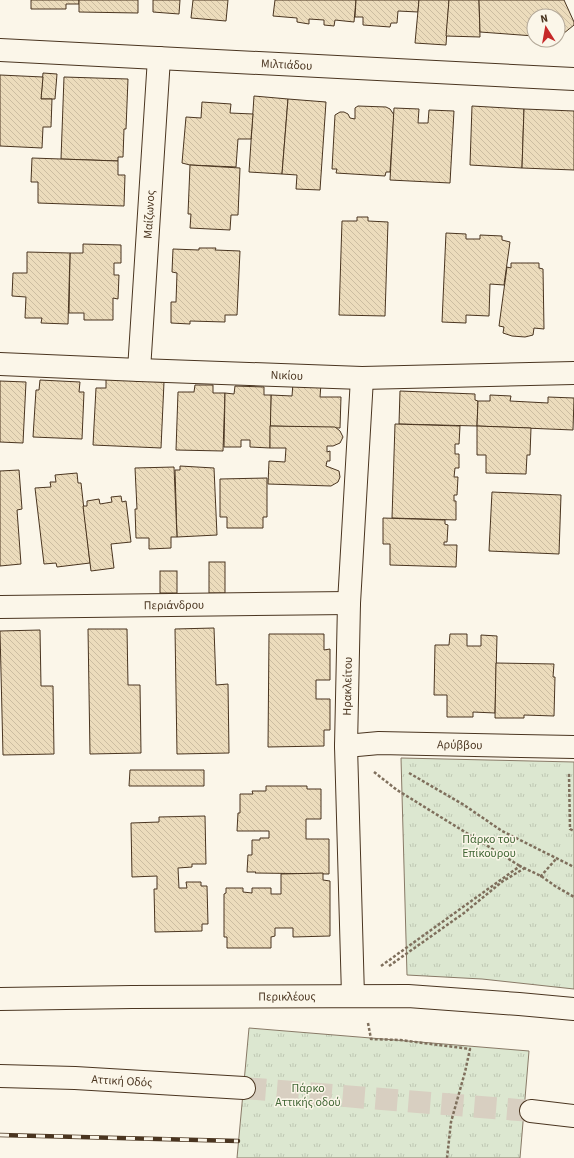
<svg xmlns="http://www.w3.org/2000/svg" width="574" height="1158" viewBox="0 0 574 1158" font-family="'Source Sans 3',sans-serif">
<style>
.grass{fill:url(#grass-tufts);stroke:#887966}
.building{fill:url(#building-back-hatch);stroke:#4a3520}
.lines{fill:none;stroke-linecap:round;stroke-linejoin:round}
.highway-tunnel{stroke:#d8cfc1;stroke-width:22;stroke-dasharray:22 11;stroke-linecap:butt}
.street-casing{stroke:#4a3520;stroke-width:24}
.secondary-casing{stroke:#4a3520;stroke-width:24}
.highway-casing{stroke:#4a3520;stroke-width:24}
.path{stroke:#7f6f5c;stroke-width:2.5;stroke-dasharray:3 2;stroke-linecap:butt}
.street{stroke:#fbf6e9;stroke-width:22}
.secondary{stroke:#fbf6e9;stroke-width:22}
.highway{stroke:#fbf6e9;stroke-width:22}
.rail-casing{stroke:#4a3520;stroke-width:4.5}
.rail{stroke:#fbf6e9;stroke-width:3;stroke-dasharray:9;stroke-linecap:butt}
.labels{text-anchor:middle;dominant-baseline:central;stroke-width:3;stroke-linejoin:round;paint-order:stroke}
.street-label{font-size:12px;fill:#4a3520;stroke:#fbf6e9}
.park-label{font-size:12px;fill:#436837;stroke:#fbf6e9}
</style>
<defs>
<pattern id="grass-tufts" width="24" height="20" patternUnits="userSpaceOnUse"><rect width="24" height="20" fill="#dce7d0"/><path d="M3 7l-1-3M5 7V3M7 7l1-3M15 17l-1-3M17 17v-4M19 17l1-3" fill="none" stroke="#bec7b2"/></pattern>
<pattern id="building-back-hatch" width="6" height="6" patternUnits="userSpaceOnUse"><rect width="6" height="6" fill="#ecdcbc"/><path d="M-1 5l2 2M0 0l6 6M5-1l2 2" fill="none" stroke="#ccbda1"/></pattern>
</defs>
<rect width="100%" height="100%" fill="#fbf6e9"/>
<g class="grass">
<path d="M401 758 574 762V989L482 979 407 975Z"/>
<path d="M249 1028 529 1051 520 1158H237Z"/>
</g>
<g class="building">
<path d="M31 0H79V4H66V9H31Z"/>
<path d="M79 0H138V13L79 12Z"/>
<path d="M153 0H180L179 14 153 12Z"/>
<path d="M193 0H228L226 21 191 18Z"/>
<path d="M275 0H356L354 22 335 20 334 26 324 25V20L309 19V24L297 22V18L273 16Z"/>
<path d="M356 0H419L418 12 398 11 397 23H391L390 27 363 25V17H355Z"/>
<path d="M419 0H449L446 45 415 43Z"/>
<path d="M449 0H479L480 37 446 36Z"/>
<path d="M479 0H564L574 22V25L558 38V16H534V36L480 32Z"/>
<path d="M43 73 57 74 55 99H41Z"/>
<path d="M0 75 43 77 41 99H52L51 127H43L42 148 0 146Z"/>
<path d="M64 77 128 79 126 129H124L123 157H118V161L61 159Z"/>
<path d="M254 96 288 99 282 174 249 172Z"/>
<path d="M288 99 326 102 320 190 296 189 297 175 282 174Z"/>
<path d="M202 102 231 104 230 113 253 114 251 139H238L236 167 190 165 182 163 186 117 201 118Z"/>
<path d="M358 106 386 107 390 109 394 115 390 172H386L385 176 336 173 337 169H332L335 115 340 112H344L348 114 350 118 355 119V108Z"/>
<path d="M472 106 524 109 522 168 470 165Z"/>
<path d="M394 108 419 109 418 123H428L429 110 454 111 450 183 390 180Z"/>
<path d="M524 109 574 111V170L522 168Z"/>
<path d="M32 158 118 161V175H125L124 206 38 203V182H31Z"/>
<path d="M190 165 240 168 238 215H231L230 230 190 228 191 214H188Z"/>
<path d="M357 217H368V221L388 222 385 316 339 315 342 221H357Z"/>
<path d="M446 233 466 234V239H480V235L502 236V240L510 242 504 285 490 284 489 316 466 315V323L442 322Z"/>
<path d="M83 244 121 245V263H114V275H119L118 299 113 298V320H84V313H69L70 253H83Z"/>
<path d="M199 248H216L215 250 240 251 237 315H225V322L190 321V324L171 323V302H176L177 273 172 272 173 249 199 250Z"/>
<path d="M27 252 70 253 68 324 41 323 42 318H25L26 297 12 296 13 273H27Z"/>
<path d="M511 263H539V268L543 269 544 329 534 328 533 335 525 337 512 336 503 333 504 327 499 326 507 267 511 268Z"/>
<path d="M106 379 164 382 161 448 93 445 96 388H106Z"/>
<path d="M40 380 80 382 79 392H84L82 439 33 437 36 390H39Z"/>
<path d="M0 381 26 382 23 443 0 442Z"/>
<path d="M293 383 321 384 320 397H341L340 428 270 426 271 395 292 396Z"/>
<path d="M195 385H213V393H225L223 451 176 450 178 392H194Z"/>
<path d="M235 386 264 387V395H271L270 448 250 447V440H241V447H224L225 393 234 394Z"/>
<path d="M400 391 475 394V400L478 401 477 426 399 424Z"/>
<path d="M490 395 511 396 510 401 548 403V397L574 398 573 430 477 426 478 401H490Z"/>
<path d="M395 424 460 426 459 444H455V454H459V468H455L454 477H458L457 495H454V501H456V520L392 518Z"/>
<path d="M270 426 335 427 340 431 343 437 340 443 333 446H327V452L330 451V461H327L326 466 339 471 340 477 338 482 331 486 268 484 269 461 285 462 286 448H270Z"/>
<path d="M477 426 531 428 530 455H527L526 474 486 473V455H477Z"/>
<path d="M180 466 214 468 217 535 177 537 175 470H180Z"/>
<path d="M174 467 177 537H171V548L149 549V538H136L135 509H137L135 468Z"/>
<path d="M19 470 22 509 17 510 21 564 0 566V471Z"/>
<path d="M77 473 78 483H81L90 563 57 567 56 563 44 564 35 488 51 487 50 482H56L55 475Z"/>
<path d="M267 478V517H263V528H227V517H220V479Z"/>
<path d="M492 492 561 495 559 554 489 551Z"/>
<path d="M121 496 122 502 126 501 131 542 111 544 114 568 91 571 83 506H87V501L99 499 100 504 112 502 111 497Z"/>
<path d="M383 518 445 520V524L448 525 447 542H444V545H457L456 567 390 565V544H383Z"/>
<rect x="209" y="562" width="16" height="31"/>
<rect x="160" y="571" width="17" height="22"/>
<path d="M214 628 216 685 228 684 229 753 177 754 175 629Z"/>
<path d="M88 629H127L128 685H140L141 753 90 754Z"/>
<path d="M40 630 41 686H53L54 754 3 755 0 631Z"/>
<path d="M269 634H324V650L330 649V680H316V699H330V730H324V746L268 747Z"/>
<path d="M450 634H467V646H481V635L497 636 495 713 473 712V717H447V695H434L435 645H449Z"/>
<path d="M496 663 554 664 553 677H555L554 716 524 715V718H495Z"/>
<path d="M130 770H204V786H129Z"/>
<path d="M266 786H307V789H321V819H306V839H329V874L255 873 256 872H247L248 855H252V840H260V838H269V831H237L238 813H240V794H253L252 791H266Z"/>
<path d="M205 816 206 864H192V867L178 868 179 888H187L186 882H201V886H207L208 924H202V931L155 932 154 889H157V876L132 877 131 823 159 822V817Z"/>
<path d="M323 873V880L330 881V936L293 937V928H275V936L271 937V948H227V937H224V894L226 893V888H243V892L252 893V888H271V894H281V874Z"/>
</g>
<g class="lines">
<path class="highway-tunnel" d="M244 1088 531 1111"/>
<g class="street-casing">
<g id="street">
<path id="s1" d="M0 364 139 370 362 378 574 373"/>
<path id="s2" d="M139 370 159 58"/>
<path id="s3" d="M0 607 349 603"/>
<path id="s4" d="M346 746 379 743 574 747"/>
<path id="s5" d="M353 996 346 746 349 603 362 378"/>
<path id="s6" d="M0 999 132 997 408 996 519 1004 574 1009"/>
</g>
</g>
<g class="secondary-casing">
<g id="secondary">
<path id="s7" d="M0 50 574 79"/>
</g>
</g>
<g class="highway-casing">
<g id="highway">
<path id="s8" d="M0 1076 75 1078 244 1088"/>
<path d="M531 1111 574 1116"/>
</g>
</g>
<g class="path">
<path d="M374 772 397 790 520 866"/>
<path d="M409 773 464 805 502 831 574 867"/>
<path d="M569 774 570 829 574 831"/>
<path d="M540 876H541L556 859"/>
<path d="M381 966 520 866 541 876 555 886 574 897"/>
<path d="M389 966 464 913 503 881 525 868"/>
<path d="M368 1023 371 1039 400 1040 470 1049 465 1072 451 1122 447 1158"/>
</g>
<use href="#street" class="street"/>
<use href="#secondary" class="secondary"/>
<use href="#highway" class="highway"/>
<g class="rail-casing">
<path id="rail" d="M0 1135 238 1141"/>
</g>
<use href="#rail" class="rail"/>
</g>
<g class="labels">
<g class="street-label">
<text stroke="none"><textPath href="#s7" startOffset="287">Μιλτιάδου</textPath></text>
<text stroke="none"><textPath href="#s2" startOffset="156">Μαίζωνος</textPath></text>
<text stroke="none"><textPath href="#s1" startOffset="287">Νικίου</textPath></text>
<text stroke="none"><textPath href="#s3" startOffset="174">Περιάνδρου</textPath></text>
<text stroke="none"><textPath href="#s5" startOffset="310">Ηρακλείτου</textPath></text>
<text stroke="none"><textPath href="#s4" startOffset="114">Αρύββου</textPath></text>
<text stroke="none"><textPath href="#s6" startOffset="287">Περικλέους</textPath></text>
<text stroke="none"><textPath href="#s8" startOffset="122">Αττική Οδός</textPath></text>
</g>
<g class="park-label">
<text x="489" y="839">Πάρκο του<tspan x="489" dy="14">Επίκουρου</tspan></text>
<text x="308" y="1088">Πάρκο<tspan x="308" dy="14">Αττικής οδού</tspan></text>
</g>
</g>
<g transform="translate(546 28) rotate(349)"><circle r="19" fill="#fbf6e9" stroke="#b4a999"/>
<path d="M0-3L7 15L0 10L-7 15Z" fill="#c62828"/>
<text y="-6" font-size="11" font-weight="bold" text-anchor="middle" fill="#4a3520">N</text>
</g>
</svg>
